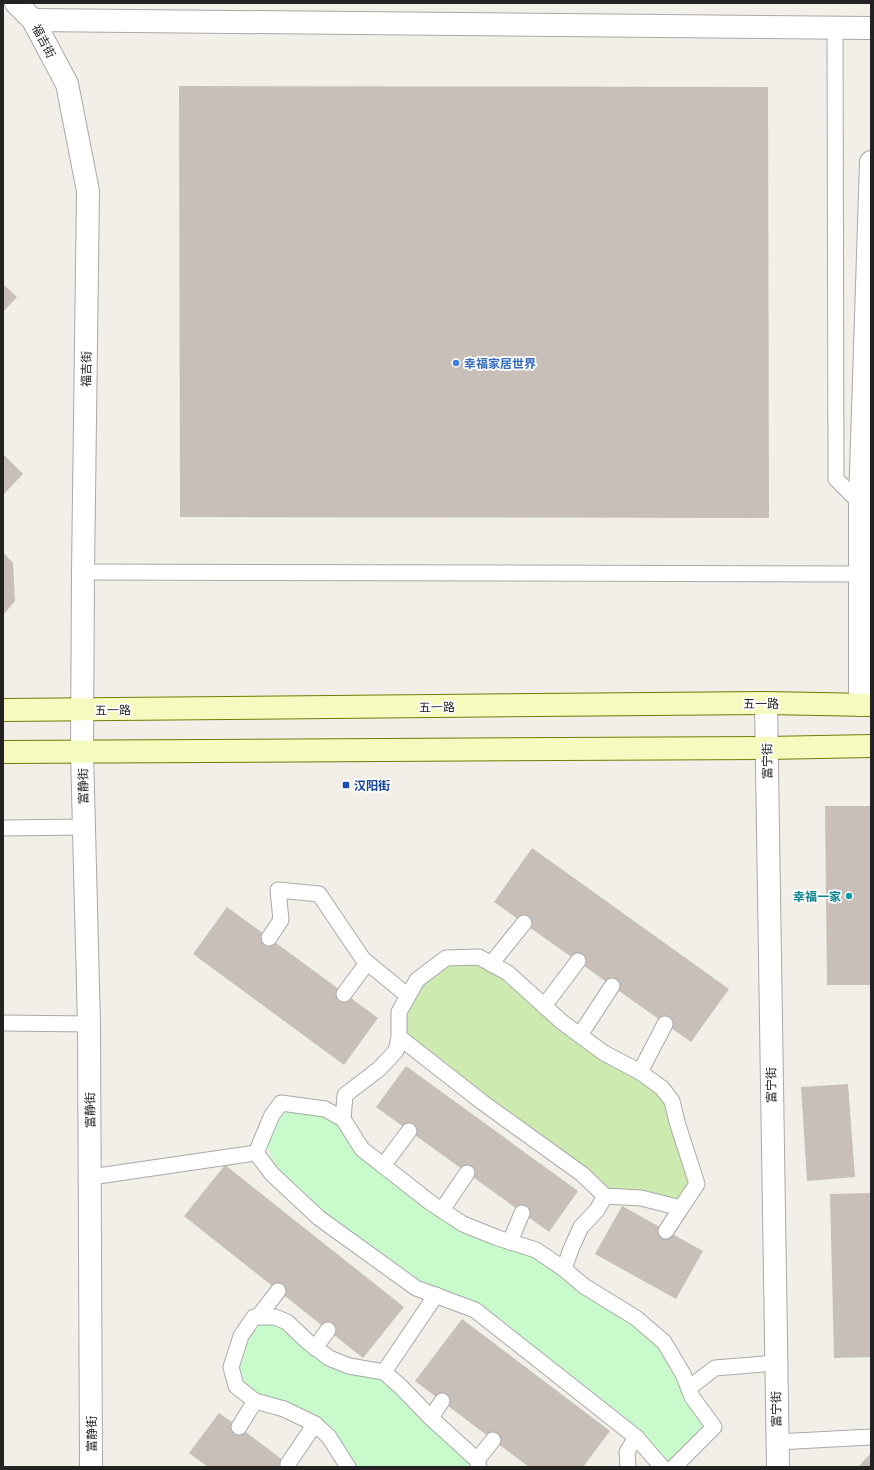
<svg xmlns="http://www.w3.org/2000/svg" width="874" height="1470" viewBox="0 0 874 1470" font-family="Lato,'Noto Sans SC',sans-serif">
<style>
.grass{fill:#cdebb0}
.park{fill:#c8facc}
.building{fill:#c7bfb8}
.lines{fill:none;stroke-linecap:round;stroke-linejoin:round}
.service-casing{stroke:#a9a9a9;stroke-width:17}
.minor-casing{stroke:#a9a9a9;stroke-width:24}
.tertiary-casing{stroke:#a9a9a9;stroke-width:24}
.secondary-casing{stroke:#707d05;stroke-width:24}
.service{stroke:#fff;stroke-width:15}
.minor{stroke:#fff;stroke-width:22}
.tertiary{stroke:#fff;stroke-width:22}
.secondary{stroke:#f7fabf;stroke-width:22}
.shop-dot{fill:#3f7fe0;stroke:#fff;stroke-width:1.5}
.transit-dot{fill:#1a4fb4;stroke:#fff;stroke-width:1.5}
.culture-dot{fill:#0f9aa8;stroke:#fff;stroke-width:1.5}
.labels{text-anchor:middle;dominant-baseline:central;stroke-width:3.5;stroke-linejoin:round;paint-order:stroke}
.street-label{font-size:12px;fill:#222;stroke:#fff}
.shop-label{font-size:12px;font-weight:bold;fill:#366cbe;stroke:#fff;text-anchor:start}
.transit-label{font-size:12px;font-weight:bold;fill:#164399;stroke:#fff;text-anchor:start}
.culture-label{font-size:12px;font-weight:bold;fill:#0d838f;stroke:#fff;text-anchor:end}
</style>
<rect width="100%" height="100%" fill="#f2efe9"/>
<path class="grass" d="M446 962 478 963 505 976 646 1082 667 1103 692 1181 678 1202 606 1191 403 1034V1014L418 985Z"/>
<g class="park">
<path d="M284 1109 324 1114 340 1121 431 1210 535 1255 634 1323 661 1346 710 1426 670 1467 480 1306 420 1283 325 1216 279 1173 263 1138Z"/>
<path d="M275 1320 306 1346 381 1375 476 1467H351L333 1437 258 1398 240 1385 234 1368 255 1321Z"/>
</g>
<g class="building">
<path d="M179 86 768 87 769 518 180 517Z"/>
<path d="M3 284 17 297 3 312Z"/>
<path d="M3 454 23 474 3 495Z"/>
<path d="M3 552 13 563 15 601 3 615Z"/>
<path d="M825 806H871V985H827Z"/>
<path d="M532 848 729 989 691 1042 494 902Z"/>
<path d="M227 907 378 1018 344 1065 193 954Z"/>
<path d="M406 1066 578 1191 549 1232 376 1107Z"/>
<path d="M848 1084 855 1177 807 1181 801 1087Z"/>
<path d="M225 1165 404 1307 363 1358 184 1216Z"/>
<path d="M871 1193V1357L834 1358 830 1194Z"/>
<path d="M622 1206 703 1251 676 1299 595 1254Z"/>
<path d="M462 1319 610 1431 583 1467H529L415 1381Z"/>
<path d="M219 1413 239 1427 292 1467H208L189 1453Z"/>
<path d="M871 1453V1467H858Z"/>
</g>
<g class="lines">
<g class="service-casing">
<g id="service">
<path d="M835 28 836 479 860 503"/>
<path d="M83 572 871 574"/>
<path d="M3 828 85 827"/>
<path d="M269 938 281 920 278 890 319 894 363 959 408 996"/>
<path d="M491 964 524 923"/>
<path d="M344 994 367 963"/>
<path d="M544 1006 578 961"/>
<path d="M3 1023 89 1024"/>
<path d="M580 1035 612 986"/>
<path d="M640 1072 665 1024"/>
<path d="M343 1119 345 1095 379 1069 396 1051 399 1037V1012L417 980 446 958 479 957 508 973 562 1022 604 1053 640 1072 662 1088 672 1101 677 1122 697 1184 681 1208 641 1198 605 1196 582 1174 482 1102 399 1037"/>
<path d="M256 1153 272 1115 281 1103 325 1109 343 1119 362 1149 431 1203 463 1224 498 1238 536 1250 564 1269 584 1286 636 1318 664 1342 683 1374 692 1397 714 1427 674 1467"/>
<path d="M256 1153 272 1174 319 1218 416 1288 475 1310 636 1437 662 1467"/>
<path d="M383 1166 409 1131"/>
<path d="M91 1177 256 1153"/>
<path d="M442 1210 467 1173"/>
<path d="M666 1231 681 1208"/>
<path d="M510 1242 522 1213"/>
<path d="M564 1269 571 1249 581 1227 597 1210 605 1196"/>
<path d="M258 1317 278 1291"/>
<path d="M315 1348 328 1330"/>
<path d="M384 1372 436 1295"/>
<path d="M689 1388 715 1368 775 1363"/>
<path d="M431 1418 442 1401"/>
<path d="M239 1427 255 1401"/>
<path d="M777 1442 871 1437"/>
<path d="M477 1460 493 1440"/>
<path d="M288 1464 315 1424"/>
<path d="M348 1467 329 1437 315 1424 284 1409 255 1401 236 1386 231 1367 241 1336 254 1317H275L287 1322 308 1342 329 1358 349 1366 384 1372 400 1386 431 1418 477 1460 479 1467"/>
<path d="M628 1467 627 1452 636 1437"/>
</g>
</g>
<g class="minor-casing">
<g id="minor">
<path d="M16 3 33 20 67 84 88 191 83 572 82 752"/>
<path d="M33 20 871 28"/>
<path d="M766 703 778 1467"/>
<path d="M860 705V503L871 162"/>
</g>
</g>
<g class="tertiary-casing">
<path id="tertiary" d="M82 752 89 1024 91 1467"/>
</g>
<g class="secondary-casing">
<g id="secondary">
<path d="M3 710 766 703 871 705"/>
<path d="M3 752 767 748 871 746"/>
</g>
</g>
<use href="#service" class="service"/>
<use href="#minor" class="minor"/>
<use href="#tertiary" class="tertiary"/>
<use href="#secondary" class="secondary"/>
</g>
<circle class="shop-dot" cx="456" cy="363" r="4"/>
<rect class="transit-dot" x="342" y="781" width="8" height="8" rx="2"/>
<circle class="culture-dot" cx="849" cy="896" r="4"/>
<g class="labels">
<g class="street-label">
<text transform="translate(44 41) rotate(62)">福吉街</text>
<text transform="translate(86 369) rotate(-89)">福吉街</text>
<text x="761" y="703">五一路</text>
<text transform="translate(437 707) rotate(-1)">五一路</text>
<text transform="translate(113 710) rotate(-1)">五一路</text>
<text transform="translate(767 761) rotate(-91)">富宁街</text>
<text transform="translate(83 786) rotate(-91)">富静街</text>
<text transform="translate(771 1085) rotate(-91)">富宁街</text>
<text transform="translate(90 1110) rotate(-91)">富静街</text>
<text transform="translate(776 1409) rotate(-91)">富宁街</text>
<text transform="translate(91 1434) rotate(-90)">富静街</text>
</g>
<g class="shop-label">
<text x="464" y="363">幸福家居世界</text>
</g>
<g class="transit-label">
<text x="354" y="785">汉阳街</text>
</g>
<g class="culture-label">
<text x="841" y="896">幸福一家</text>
</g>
</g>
<rect width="874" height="1470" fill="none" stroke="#222222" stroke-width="8"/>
</svg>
